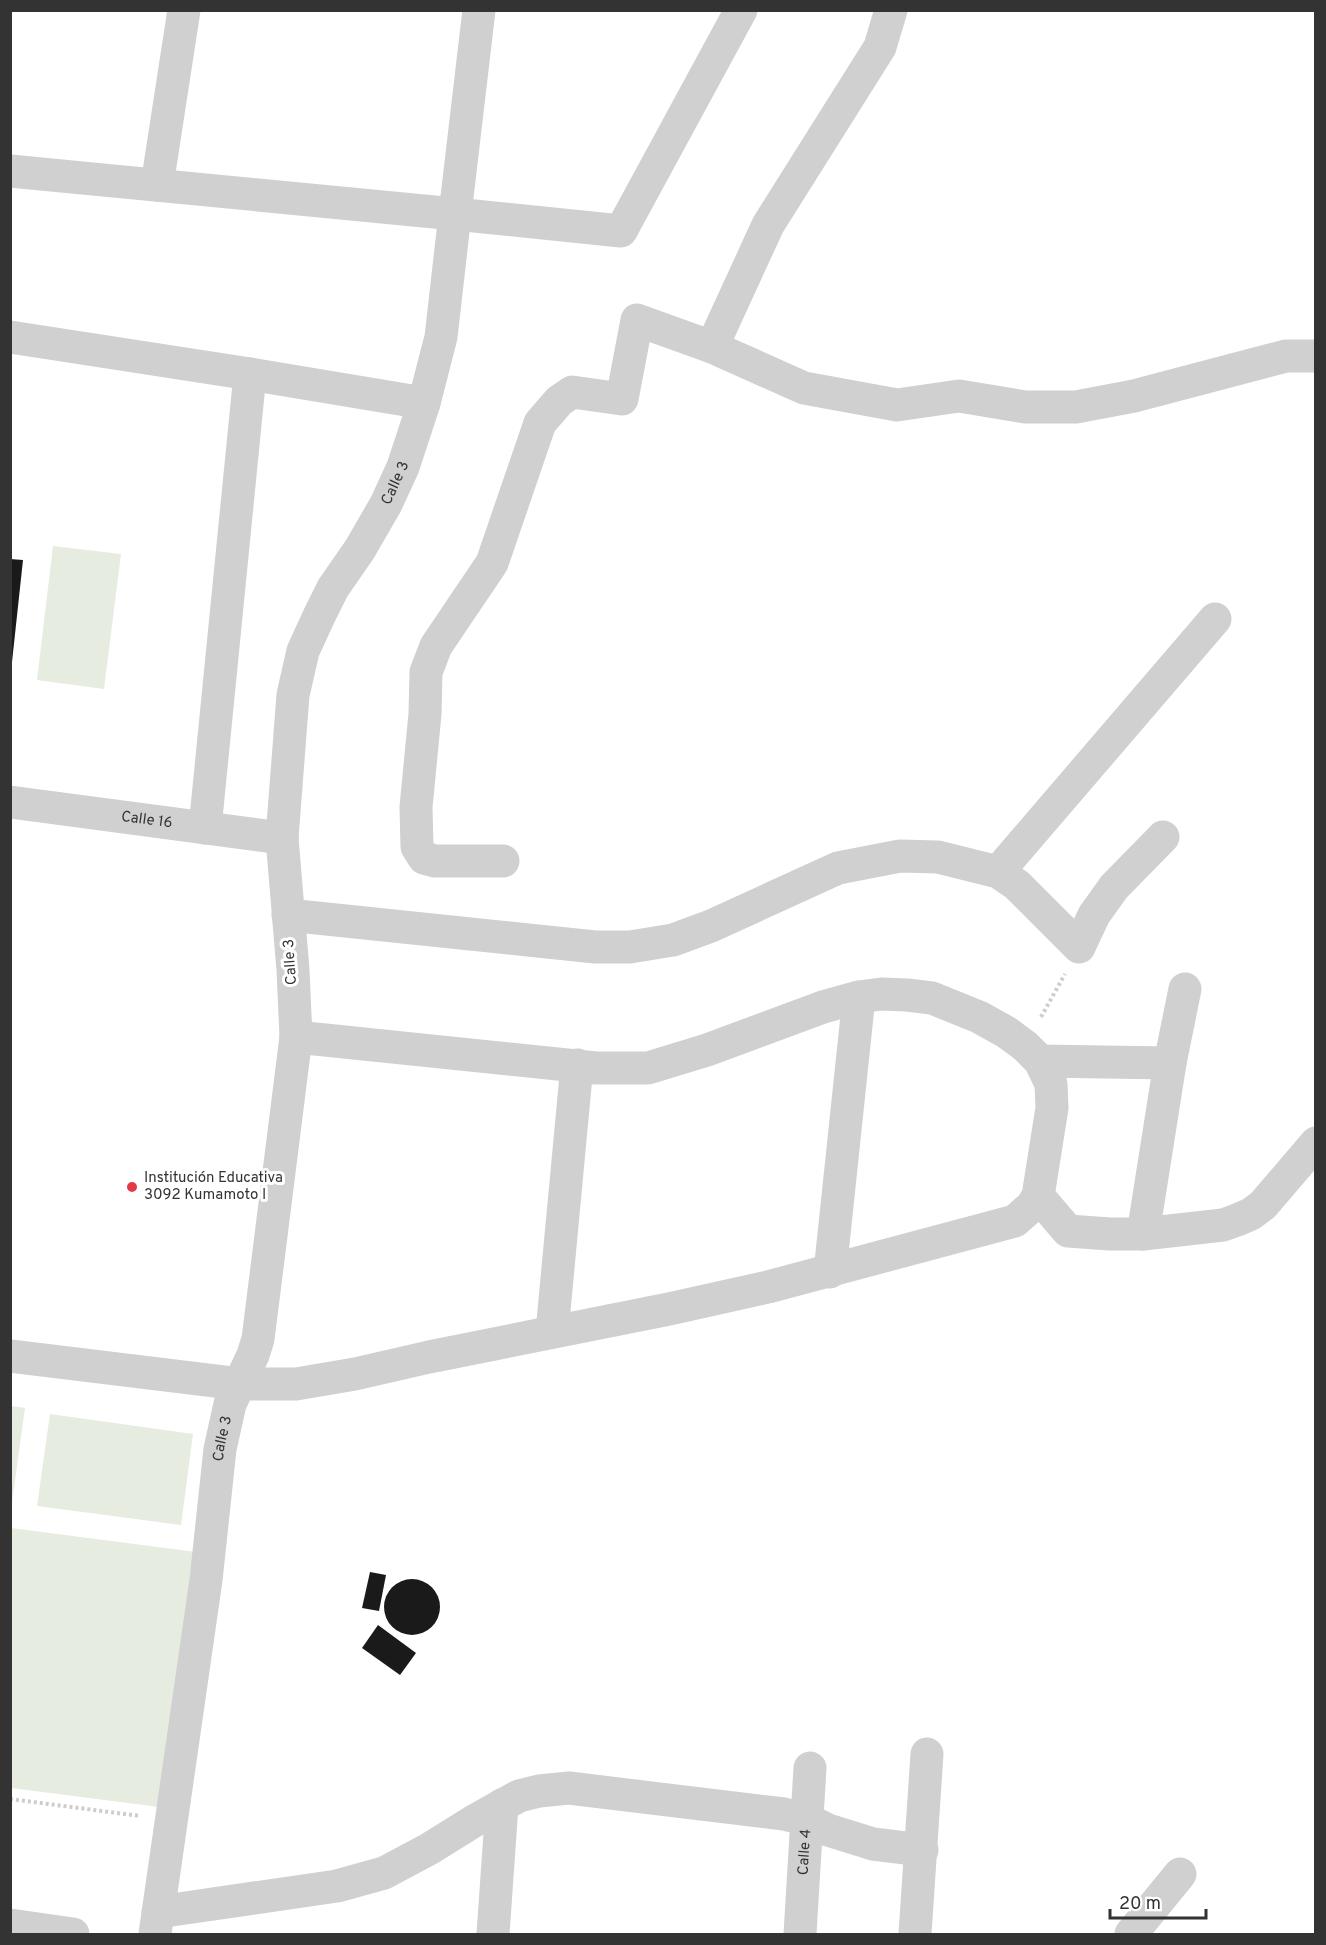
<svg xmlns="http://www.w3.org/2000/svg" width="1326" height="1945" viewBox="0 0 1326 1945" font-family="Overpass,sans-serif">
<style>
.green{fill:#e6ecdf}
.building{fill:#1a1a1a}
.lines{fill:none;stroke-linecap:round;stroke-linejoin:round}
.path{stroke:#cdcdcd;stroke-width:4;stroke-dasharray:3 3;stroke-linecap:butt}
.minor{stroke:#d0d0d0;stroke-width:33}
.tertiary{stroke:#d0d0d0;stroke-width:33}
.poi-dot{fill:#e63946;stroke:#fff;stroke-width:2}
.labels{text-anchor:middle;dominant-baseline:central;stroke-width:6;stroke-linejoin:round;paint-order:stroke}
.street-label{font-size:15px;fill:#333;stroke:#fff}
.poi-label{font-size:15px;fill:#333;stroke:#fff;text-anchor:start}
</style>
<rect width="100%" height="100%" fill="#fff"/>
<g class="green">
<path d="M53 546 121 554 104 689 37 680Z"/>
<path d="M11 1406 25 1408 11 1509H10Z"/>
<path d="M50 1414 193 1434 181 1525 37 1506Z"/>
<path d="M11 1528 204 1553 167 1808 11 1788Z"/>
</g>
<g class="building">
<path d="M10 559 23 560 12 662H10Z"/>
<path d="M370 1572 386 1575 379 1611 362 1608Z"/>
<circle cx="412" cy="1607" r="28"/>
<path d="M378 1625 416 1653 400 1675 362 1648Z"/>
</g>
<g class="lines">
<g class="path">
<path d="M1041 1017 1065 974"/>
<path d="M10 1799 140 1816"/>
</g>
<g class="minor">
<path d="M157 185 184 10"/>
<path d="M10 337 250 374 424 403"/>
<path d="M712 347 768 225 880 47 891 10"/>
<path id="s1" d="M10 802 282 838"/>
<path d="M205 828 250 374"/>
<path d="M503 861H435L424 858 417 847 416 807 425 714 426 672 436 646 492 563 540 423 559 401 572 392 622 399 637 320 712 347 804 388 897 405 959 396 1025 407H1076L1134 396 1286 356H1316"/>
<path d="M998 872 1215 619"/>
<path d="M288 915 595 947H630L673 940 711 926 838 868 900 856 938 857 998 872 1017 885 1079 947 1094 915 1114 887 1163 837"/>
<path d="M1040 1061 1170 1063"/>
<path d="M1038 1196 1068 1231 1110 1234H1143L1223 1225 1237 1220 1251 1214 1263 1205 1316 1143"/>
<path d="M1143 1234 1170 1063 1185 989"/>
<path d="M830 1272 859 997"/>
<path d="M552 1332 577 1065"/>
<path d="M10 1356 240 1384H296L355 1374 429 1357 669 1309 768 1287 1015 1221 1032 1206 1038 1196 1052 1108 1051 1084 1040 1061 1025 1046 1006 1032 979 1017 932 998 907 995 881 994 859 997 823 1007 707 1050 648 1068H596L296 1037"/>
<path d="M158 1912 337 1886 384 1873 429 1849 474 1821 519 1796 539 1791 569 1788 784 1814 808 1820 828 1830 873 1844 922 1850"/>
<path d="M10 1925 73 1934"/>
<path id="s2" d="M155 1934 206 1580 220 1449 230 1404 253 1355 258 1339 296 1037 293 970 282 838 293 695 303 651 320 614 333 588 360 549 386 504 403 467 424 403 441 337 455 214 621 231 741 10"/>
<path d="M493 1934 502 1805"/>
<path id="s3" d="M800 1934 810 1768"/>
<path d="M915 1934 927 1754"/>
<path d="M1131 1934 1180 1874"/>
</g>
<path class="tertiary" d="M10 171 455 214 479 10"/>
</g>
<circle class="poi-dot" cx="132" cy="1187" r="6"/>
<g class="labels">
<g class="street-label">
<text stroke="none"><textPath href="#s2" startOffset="1491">Calle 3</textPath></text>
<text stroke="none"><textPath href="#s1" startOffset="138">Calle 16</textPath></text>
<text transform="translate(291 962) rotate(-94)">Calle 3</text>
<text stroke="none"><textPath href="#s2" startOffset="500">Calle 3</textPath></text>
<text stroke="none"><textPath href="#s3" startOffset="82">Calle 4</textPath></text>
</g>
<g class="poi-label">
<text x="144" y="1178">Institución Educativa<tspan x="144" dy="17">3092 Kumamoto I</tspan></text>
</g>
</g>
<rect width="1326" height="1945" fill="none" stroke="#333333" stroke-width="24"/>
<path d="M1110 1909v9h96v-9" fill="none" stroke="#333333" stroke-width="3"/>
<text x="1119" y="1909" font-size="18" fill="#333333" stroke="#ffffff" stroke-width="4.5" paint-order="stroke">20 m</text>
</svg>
